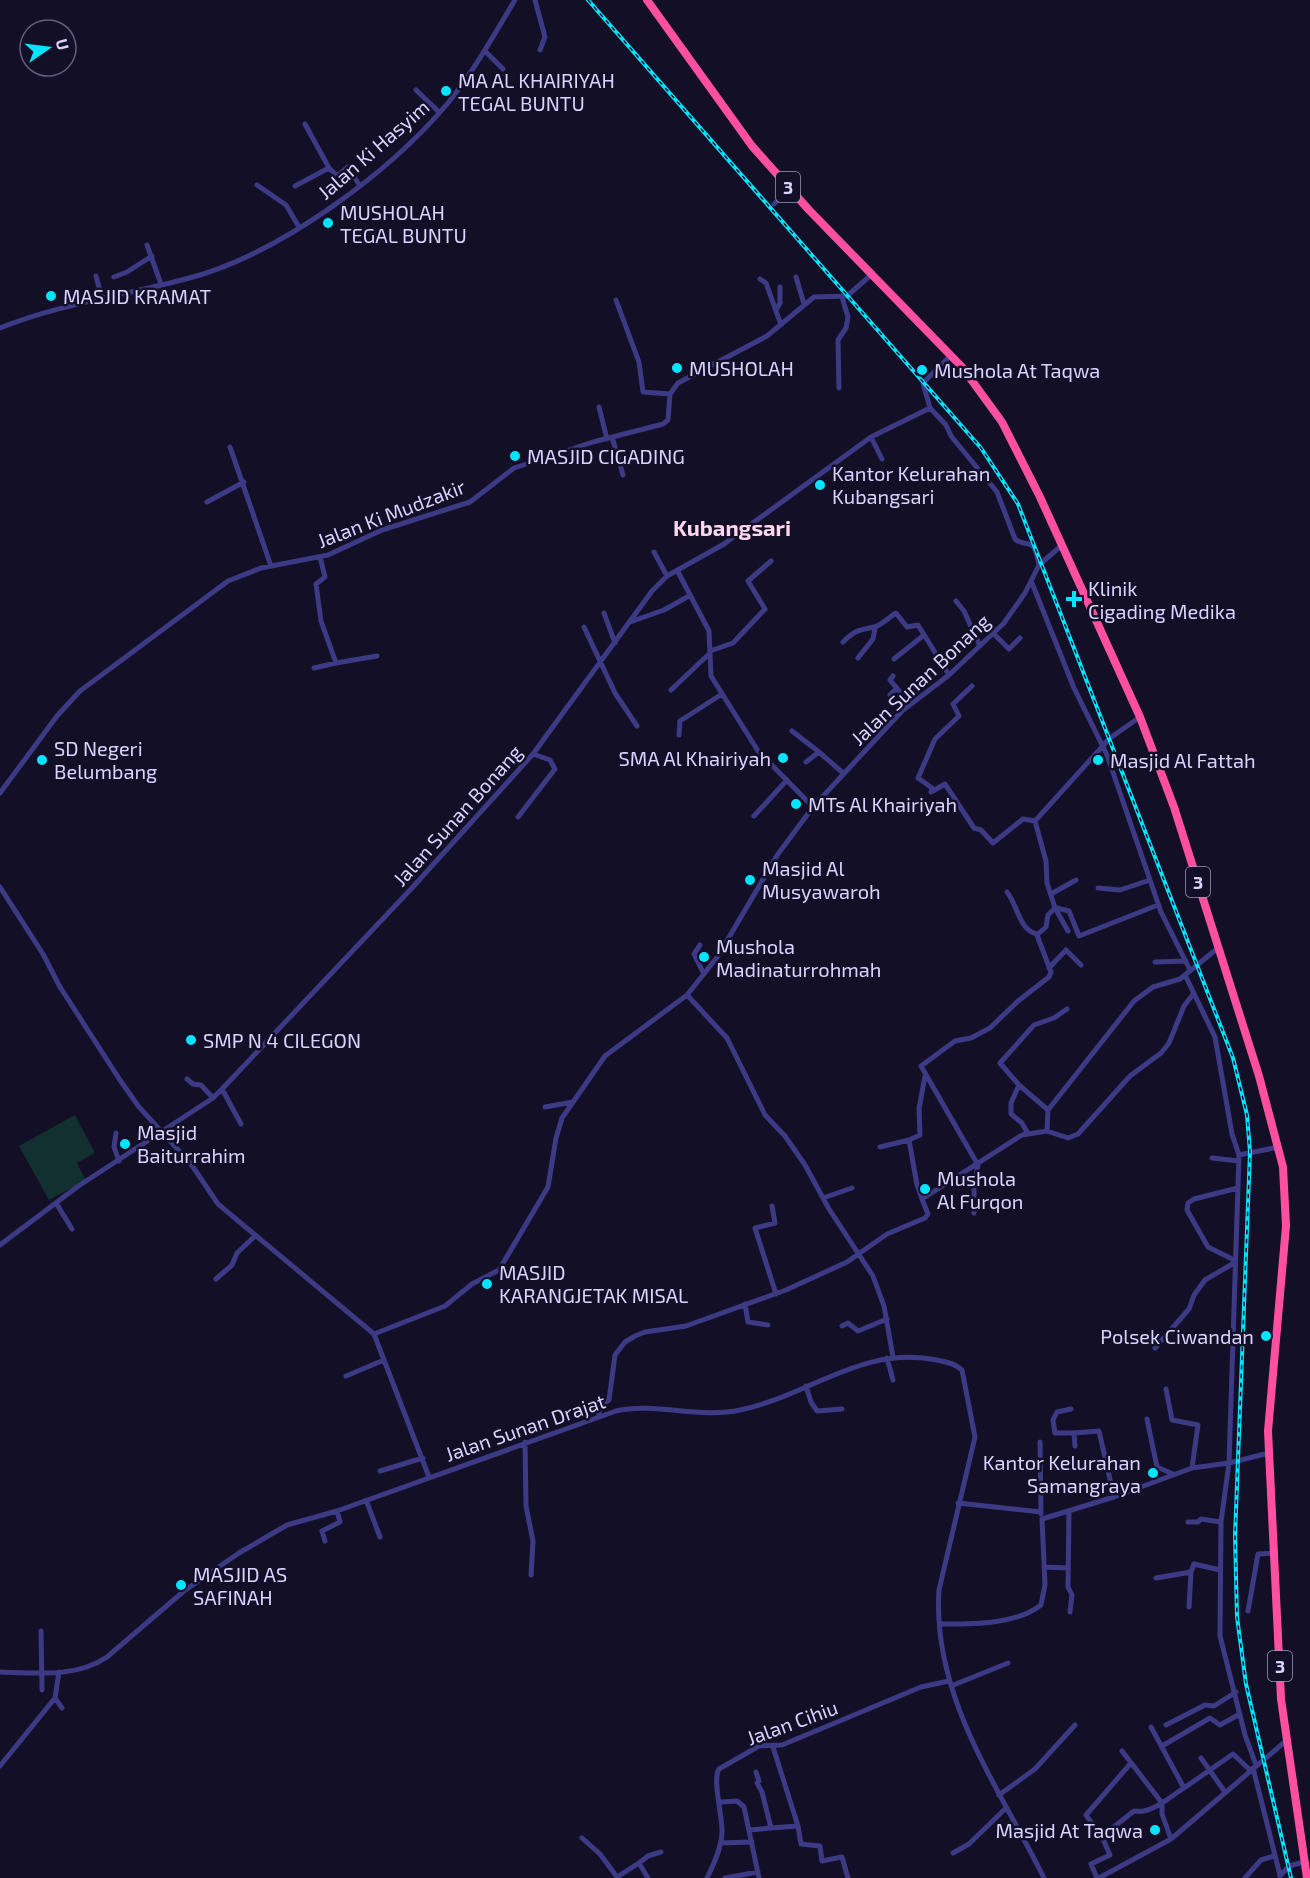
<svg xmlns="http://www.w3.org/2000/svg" width="1310" height="1878" font-family="'Exo 2',sans-serif">
	<rect width="100%" height="100%" fill="#130f26"/>
	<path fill="#12302f" d="M75,1115L95,1153L77,1163L86,1180L49,1200L19,1146Z"/>
	<g fill="none" stroke-linecap="round" stroke-linejoin="round">
		<path stroke="#3d3a85" stroke-width="5" d="M535,0L545,37L540,50
			M485,51L503,69
			M416,90L439,112
			M305,124L329,168L337,176L348,167L360,186
			M257,185L286,205L299,227
			M295,186L329,168
			M774,204L791,189
			M147,245L161,284
			M96,276L102,299
			M114,277L127,272L152,256
			M796,277L804,304
			M760,279L766,283L781,325
			M616,300L639,362L643,392L670,394
			M776,310L780,303V287
			M0,328C62,303 129,295 193,277C282,252 389,173 448,103C474,71 494,35 515,0
			M839,388L838,340L846,328L848,317L842,297
			M599,407L607,439
			M930,408L946,425L951,436L997,492L1015,539C1028,550 1033,533 1039,565
			M930,408L923,383L951,355
			M612,437L623,475
			M871,437L882,459
			M230,447L271,566
			M207,502L244,482
			M654,552L667,576
			M320,557L325,577L316,584L321,621L336,663L377,656
			M677,570L709,631L711,676L758,751L813,807
			M1032,583L1074,688L1107,755L1161,912L1190,970
			M956,601L964,611L980,646
			M604,613L615,643
			M630,622L664,610L689,596
			M584,627L615,693L637,726
			M993,633L1009,649L1020,638
			M843,642C856,629 858,631 874,627C881,626 889,617 896,613L907,627L918,625L949,675
			M710,651L733,643L765,609L748,581L771,561
			M858,658L873,639L875,628
			M894,659L924,635
			M314,668L336,663
			M893,676L890,680L910,704
			M972,686L953,704L959,716L935,739L918,778L932,788L931,792L945,784L974,828L981,830L993,843L1023,819L1035,821
			M897,688L890,695L902,711
			M671,690L710,653
			M792,731L819,752
			M679,735L680,721L722,694
			M806,762L819,752L843,773
			M0,793L57,716L80,691L228,581L261,568L328,555L382,530L470,502L514,468L593,442L663,424L668,420L670,394L678,383L767,336L814,297L847,296L871,275
			M754,816L787,780
			M518,817L555,769L550,760L533,754
			M0,887L43,954L60,987L120,1080L139,1107L191,1164L218,1204L374,1334L429,1477
			M1098,888L1120,890L1150,880
			M1007,892C1018,906 1019,930 1037,934
			M1051,894L1076,880
			M1057,908L1069,911L1079,936L1158,905
			M1068,931L1055,908L1047,883L1046,861L1035,821L1110,738L1140,717
			M700,945L694,954L704,974
			M1155,962L1186,961
			M1049,968L1066,950L1081,965
			M1185,975L1215,1037L1232,1134L1239,1155L1229,1463L1221,1522L1220,1636L1245,1735L1256,1765
			M687,995L727,1038L765,1115L785,1136L805,1165L829,1209L873,1276L884,1306L893,1357
			M187,1079L193,1084L201,1085L213,1098
			M1019,1085L1011,1103V1114L1022,1123L1028,1134
			M222,1089L241,1124
			M545,1107L573,1102
			M1048,1110L1019,1085L1000,1063L1034,1025L1054,1018L1067,1009
			M1047,1131L1068,1138L1078,1134L1130,1076L1161,1053L1169,1043L1184,1006L1194,993
			M116,1133L114,1147L119,1161
			M880,1147L909,1140
			M1239,1155L1279,1147
			M1212,1158L1239,1161
			M823,1198L852,1188
			M922,1199L917,1185L909,1140L920,1135L919,1109L925,1076
			M56,1203L72,1229
			M772,1206L775,1223L755,1228L776,1294
			M974,1213V1188L978,1165L921,1066L955,1041L971,1038L990,1028L1018,1001L1049,977L1051,972L1037,935L1046,927L1048,915L1055,908
			M0,1245L77,1187L213,1098L222,1089L411,889L533,754L652,591L667,576L724,544L871,437L930,408
			M1234,1260L1208,1247L1187,1210L1188,1203L1194,1199L1238,1188
			M216,1279L232,1265L237,1253L255,1236
			M745,1304L748,1322L768,1325
			M842,1326L848,1323L858,1331L887,1319
			M374,1334L445,1306L472,1284L499,1270L548,1187L556,1138L562,1118L605,1056L687,995L718,956L778,854L813,807L902,711L949,675L1004,623L1025,593L1039,565L1061,546
			M1155,1348L1189,1309L1194,1295L1205,1280L1234,1263
			M887,1358L893,1380
			M346,1376L384,1360
			M806,1386L811,1402L817,1411L842,1409
			M1166,1389L1172,1420L1198,1425L1192,1468
			M1071,1409L1057,1412L1053,1420L1055,1433H1074
			M599,1417V1407L609,1400L615,1355L625,1342L635,1336L645,1332L686,1326L786,1290L847,1262L887,1234L925,1218L928,1214L922,1199L1022,1135L1047,1131L1048,1110L1134,1001L1153,987L1180,979L1218,948
			M1147,1419L1157,1467L1173,1474
			M525,1442L526,1506L533,1541L531,1575
			M1040,1442L1041,1514
			M1075,1446L1074,1433L1099,1431L1114,1497
			M380,1471L423,1458
			M366,1500L380,1537
			M958,1503L1041,1512
			M1069,1511L1068,1587L1072,1595L1070,1612
			M1188,1522H1198L1201,1519L1221,1522
			M325,1541L322,1531L340,1522L337,1511
			M1044,1567L1068,1568
			M1156,1578L1191,1572L1194,1564L1220,1570
			M1189,1607L1191,1572
			M1248,1611L1258,1554L1275,1553
			M940,1624C971,1624 1016,1625 1041,1605L1045,1585L1042,1519L1114,1497L1192,1468L1229,1463L1269,1453
			M41,1631L42,1690
			M0,1672C35,1673 77,1678 107,1657L184,1591L239,1553L287,1525L337,1511L616,1411C655,1402 699,1419 740,1410C809,1396 861,1345 937,1360C945,1362 955,1363 962,1370L975,1437L939,1590C932,1697 999,1787 1044,1878
			M951,1686L1008,1663
			M55,1698L62,1708
			M1166,1725L1205,1705L1214,1706L1236,1692
			M1151,1727L1184,1788L1233,1754L1250,1770
			M1162,1746L1210,1718L1220,1725L1240,1714
			M773,1747L798,1826L801,1844L820,1846L822,1861L842,1857L848,1878
			M1122,1751L1162,1803V1814L1171,1839
			M1201,1758L1225,1792
			M0,1766L55,1698L59,1672
			M1253,1768L1280,1875
			M999,1795L1035,1769L1075,1725
			M721,1802L737,1801L744,1807L759,1878
			M771,1828L798,1826
			M750,1830L771,1828L762,1792L757,1783L759,1781L756,1772
			M1101,1837L1134,1811C1152,1814 1168,1798 1184,1788
			M582,1838L600,1854L617,1877L639,1863
			M721,1843L752,1842
			M953,1853L969,1844L1006,1808
			M1280,1876L1289,1866L1304,1862
			M648,1878L639,1863L648,1856L661,1852
			M707,1878C714,1864 721,1849 722,1833C723,1818 712,1779 719,1769L759,1746L782,1745L921,1687L949,1681
			M725,1878L758,1872
			M1097,1878L1091,1864L1110,1855L1103,1839L1086,1815L1131,1763
			M1099,1878L1171,1839L1287,1740
			M1245,1878L1261,1860L1274,1856"/>
		<path stroke="#ff4fa3" stroke-width="8" d="M647,0L752,146L809,210L962,367L1002,422L1040,497L1140,717L1174,807L1259,1076L1283,1167L1286,1226L1268,1431L1281,1699L1307,1878"/>
		<defs>
			<path id="rail" d="M588,0L981,448L1018,504L1233,1058L1247,1115L1250,1152L1235,1536L1237,1617L1246,1684L1291,1878"/>
		</defs>
		<use href="#rail" stroke="#00e5ff" stroke-width="4"/>
		<use href="#rail" stroke="#130f26" stroke-width="1.5" stroke-dasharray="4.5" stroke-linecap="butt"/>
	</g>
	<g fill="#00e5ff" stroke="#130f26" stroke-width="2">
		<circle cx="446" cy="91" r="6"/>
		<circle cx="328" cy="223" r="6"/>
		<circle cx="51" cy="296" r="6"/>
		<circle cx="677" cy="368" r="6"/>
		<circle cx="922" cy="370" r="6"/>
		<circle cx="515" cy="456" r="6"/>
		<circle cx="820" cy="485" r="6"/>
		<path d="M1071 590h6v6h6v6h-6v6h-6v-6h-6v-6h6z"/>
		<circle cx="783" cy="758" r="6"/>
		<circle cx="42" cy="760" r="6"/>
		<circle cx="1098" cy="760" r="6"/>
		<circle cx="796" cy="804" r="6"/>
		<circle cx="750" cy="880" r="6"/>
		<circle cx="704" cy="957" r="6"/>
		<circle cx="191" cy="1040" r="6"/>
		<circle cx="125" cy="1144" r="6"/>
		<circle cx="925" cy="1189" r="6"/>
		<circle cx="487" cy="1284" r="6"/>
		<circle cx="1266" cy="1336" r="6"/>
		<circle cx="1153" cy="1473" r="6"/>
		<circle cx="181" cy="1585" r="6"/>
		<circle cx="1155" cy="1830" r="6"/>
	</g>
	<g text-anchor="middle" dominant-baseline="central" stroke-width="5" stroke-linejoin="round" paint-order="stroke">
		<g fill="#130f26" stroke="#9e99be" stroke-width="1.5">
			<rect x="776" y="172" width="24" height="30" rx="4.5"/>
			<rect x="1186" y="867" width="24" height="30" rx="4.5"/>
			<rect x="1268" y="1651" width="24" height="30" rx="4.5"/>
		</g>
		<g font-size="18" font-weight="bold" fill="#d9d4ff">
			<text x="788" y="187">3</text>
			<text x="1198" y="882">3</text>
			<text x="1280" y="1666">3</text>
		</g>
		<g font-size="20" fill="#d9d4ff" stroke="#130f26" text-anchor="start">
			<text x="458" y="80">MA AL KHAIRIYAH<tspan x="458" dy="23">TEGAL BUNTU</tspan></text>
			<text x="340" y="212">MUSHOLAH<tspan x="340" dy="23">TEGAL BUNTU</tspan></text>
			<text x="63" y="296">MASJID KRAMAT</text>
			<text x="689" y="368">MUSHOLAH</text>
			<text x="934" y="370">Mushola At Taqwa</text>
			<text x="527" y="456">MASJID CIGADING</text>
			<text x="832" y="473">Kantor Kelurahan<tspan x="832" dy="23">Kubangsari</tspan></text>
			<text x="1088" y="588">Klinik<tspan x="1088" dy="23">Cigading Medika</tspan></text>
			<text x="54" y="748">SD Negeri<tspan x="54" dy="23">Belumbang</tspan></text>
			<text x="771" y="758" text-anchor="end">SMA Al Khairiyah</text>
			<text x="1110" y="760">Masjid Al Fattah</text>
			<text x="808" y="804">MTs Al Khairiyah</text>
			<text x="762" y="868">Masjid Al<tspan x="762" dy="23">Musyawaroh</tspan></text>
			<text x="716" y="946">Mushola<tspan x="716" dy="23">Madinaturrohmah</tspan></text>
			<text x="203" y="1040">SMP N 4 CILEGON</text>
			<text x="137" y="1132">Masjid<tspan x="137" dy="23">Baiturrahim</tspan></text>
			<text x="937" y="1178">Mushola<tspan x="937" dy="23">Al Furqon</tspan></text>
			<text x="499" y="1272">MASJID<tspan x="499" dy="23">KARANGJETAK MISAL</tspan></text>
			<text x="1254" y="1336" text-anchor="end">Polsek Ciwandan</text>
			<text x="1141" y="1462" text-anchor="end">Kantor Kelurahan<tspan x="1141" dy="23">Samangraya</tspan></text>
			<text x="193" y="1574">MASJID AS<tspan x="193" dy="23">SAFINAH</tspan></text>
			<text x="1143" y="1830" text-anchor="end">Masjid At Taqwa</text>
		</g>
		<g font-size="20" fill="#d9d4ff" stroke="#130f26">
			<text transform="translate(373 149) rotate(-41)">Jalan Ki Hasyim</text>
			<text transform="translate(391 513) rotate(-21)">Jalan Ki Mudzakir</text>
			<text transform="translate(920 679) rotate(-43)">Jalan Sunan Bonang</text>
			<text transform="translate(457 815) rotate(-48)">Jalan Sunan Bonang</text>
			<text transform="translate(525 1427) rotate(-19)">Jalan Sunan Drajat</text>
			<text transform="translate(792 1722) rotate(-20)">Jalan Cihiu</text>
		</g>
		<g font-size="22" font-weight="bold" fill="#ffd6f0" stroke="#130f26">
			<text x="732" y="527">Kubangsari</text>
		</g>
	</g>
	<g transform="translate(48 48) rotate(76)"><circle r="28" fill="#130f26" stroke="#625e7d" stroke-width="1.5"/>
	<path d="M0-4.5L10 22L0 15L-10 22Z" fill="#00e5ff"/>
	<text y="-9" font-size="16" font-weight="bold" text-anchor="middle" fill="#d9d4ff">U</text>
	</g>
</svg>
